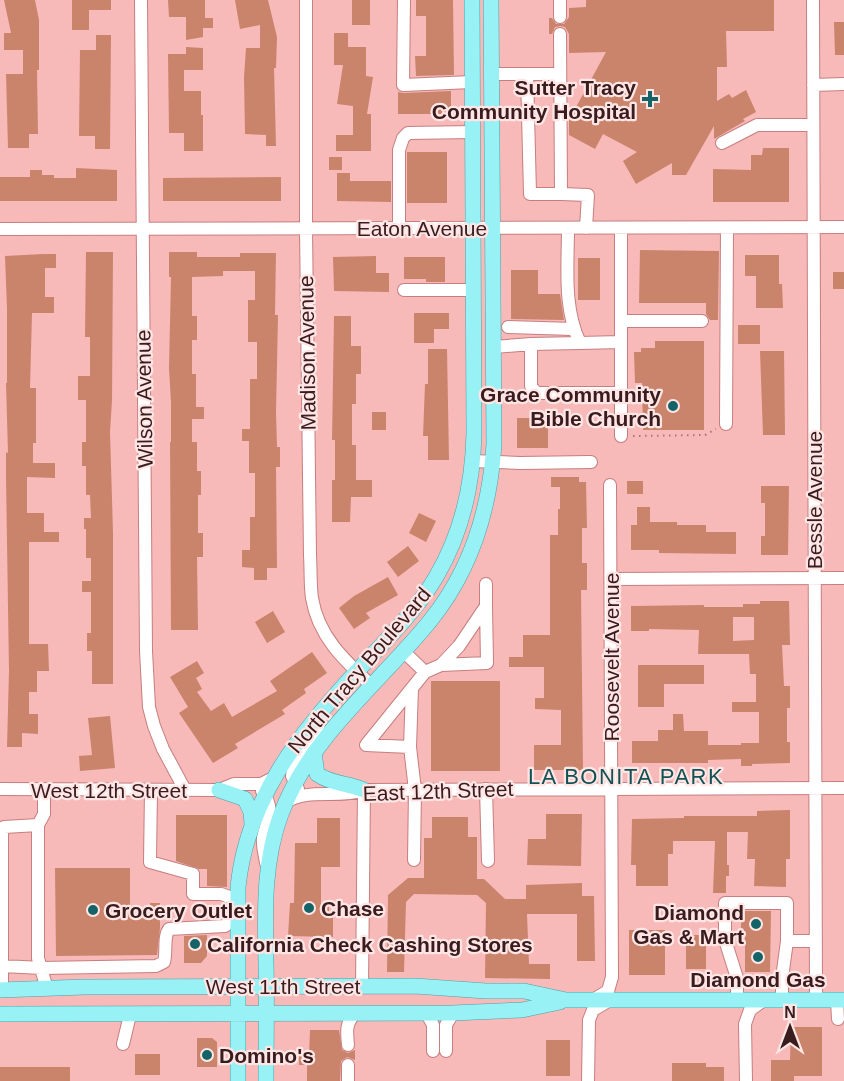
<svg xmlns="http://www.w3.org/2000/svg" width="844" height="1081" font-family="Helvetica,sans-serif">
	<rect width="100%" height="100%" fill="#f8b9b9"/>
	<path fill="#ca846c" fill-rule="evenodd" d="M4,0H35L39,20V70H37L38,134H29V148H8L6,74H23V50H4V33H11Z
		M72,0H111V10H89V30H72Z
		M168,0H205V18H213V28H203V37L186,40V17H169Z
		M235,0H268L277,37L276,68H274L276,146H266V135L245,134L244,77L246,48H260V25L240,29Z
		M352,0H370V25H352Z
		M416,0H453L454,75L416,76L415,56H426V16H416Z
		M586,0H774V31H726L727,67H717V101L729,94L732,98L746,90L756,112L743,119L745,121L714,139V126L686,175H672V163L636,184L623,161L637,152L603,134L595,149L569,135V120L606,52L569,53V34L565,27L561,26L555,27L552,34H549V18H552L556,24H564L569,17V8L586,7Z
		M834,22H844V55H835Z
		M334,33H348V47H366V76L373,77L367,114H371V151H336V135H353V106L337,104L343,65H334Z
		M96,35H111L110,149H95V136H79L80,50H96Z
		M186,47L203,48V70H184V91H201V115H203V151H184V133H169L168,54H186Z
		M451,91V114H398V92L403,93Z
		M763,148H789V202H713V169L751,170V155H762Z
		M407,152H447V203H407Z
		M329,157H342V170H329Z
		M76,168L117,170V201H0V177H30V170H42V175H54V178H76Z
		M337,173H350V181H391V202L337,201Z
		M281,177V201H163V178Z
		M640,250L719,251L718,320H710L706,314V303H639Z
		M86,252H113L112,400L110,432L113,533V684H92V651H87V633H91V592H82V581H91V558H86V529H84V518H91L90,495H86V466H82V442H86V400H78V376H90V337H85Z
		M169,252H197V257H240V253H276L275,315H278L276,413L277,447H280V467H276L277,568H267V580H254V568L242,567V550H250V517H255V473H249V441H242V429H250V379H257V342H248V300H255V271H223V276L192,277V316H197V340H192V374H196V407H204V419H192V442H197V471H201V495H198V533H203V557H197L198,630H171L170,442H171V403L169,368L171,277H169Z
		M43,254H56V268H45V297H54V313H32L30,388H36V443H33V463H55V478L27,477V513H44V532H59V542H29V644H48L49,671H37V692H29V714H38V734L22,733V747H7L9,671L6,477V452L8,453L6,383H7V309L5,256Z
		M745,255H779V284H782L783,308H756V276H745Z
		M376,256V273H389V292L334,291L333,257Z
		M404,257H445V282H426V279H404Z
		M578,258H600V300H578Z
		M511,270H538V294H560L564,320L511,319Z
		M833,272H844V289H833Z
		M414,313H449V329H434V343H414Z
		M334,316H351V346H361V374H356V404H352V445H356V480H372V497H351L350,522H332V480H335V440H332Z
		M738,325H760V344H738Z
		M655,341H704V430H643L642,383H635L634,352H641V348H655Z
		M428,349H447L449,460H428V436H423L425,384H428Z
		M760,351H784L785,435H763Z
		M372,412H386V430H372Z
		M517,418H548V448H517Z
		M551,477H579V482H586L587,528H582V563H587V590H581L583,770H534V745H561V710L535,709V698H544V667H509V657H523V635H550V535H558V509H560V487H551Z
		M627,481H643V494H627Z
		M761,486H789L788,555H761V536H765V503H761Z
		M637,507H650V522H677V525H706V532H736V554L659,553V550H631V525H637Z
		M419,513L436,521L426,542L409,533Z
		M408,546L419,561L398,577L387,562Z
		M388,577L398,595L366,613L370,618L354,629L339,608L354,596Z
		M760,601H789L790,645H782L784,686H790V708H787V742H790V763L752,764V766H741V759L708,760V763H632V741H658V730H673V714H683L684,731H708V745H741V743H759V712H732V702H756V674H750L749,654H698L699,630L649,629V631H631V606L704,605V607H743V604H760ZM733,617H754V640L733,641Z
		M273,611L285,632L267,643L255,622Z
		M312,652L327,673L304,689L306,693L282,710L285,714L235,744L238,748L213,763L179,713L188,707L170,677L197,661L204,673L196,678L202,689L197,692L211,711L224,703L232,717L277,691L270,681Z
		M638,665H704V684H664V707H638Z
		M431,681H500V771H431Z
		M110,716L115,768L80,771L79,756L92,755L88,718Z
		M790,810V859H786V887L754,886L755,859H747L748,832H727V865H729V876H726V893H713L715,841H673V854H668V886H636V865H631L632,819L684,818V816H757V811Z
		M546,814H582L581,866L527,865L528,839H546Z
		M176,815H227V887L207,886V869H199L176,861Z
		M432,817H468V837H477V879H484L505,899H526V885L582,883V896H594L595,961H577V914H527L529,964H550V979L485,978L486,903L477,895L414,894L406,902L404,972H387L388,895L408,878H424V838H432Z
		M317,818H340V867H321V905H329V912H333V937L288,936L290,903H294L295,843H317Z
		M55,868H130V918L150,917V903H160V928L157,955L56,956Z
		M741,911H771L770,972H745V937H741Z
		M629,930H665V975H629Z
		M207,935V956L201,963H184V936Z
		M686,935H706V969H686Z
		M791,1027H822V1076H794V1081H771V1060H790Z
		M310,1030H339L342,1050L348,1053L355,1050V1060L347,1057L341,1061L340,1081H307V1065H299V1055H309Z
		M197,1038H212L217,1042V1067H197Z
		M546,1040H570V1076H546Z
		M135,1054H160V1075H135Z
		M672,1063H706V1067H724V1081H672Z
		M0,1067H70V1081H0Z"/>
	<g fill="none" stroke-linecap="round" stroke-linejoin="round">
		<defs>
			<path id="minor" d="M141,0L146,651L149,707L154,726L163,749L185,790
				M306,0V229L310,556C311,570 310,584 312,598C318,636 344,660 371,685
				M404,0L403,85L472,82
				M813,0L816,1000
				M560,17V0
				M560,34L561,194L588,195L586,228
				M492,74H560
				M527,74L530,194H561
				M813,85L844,84
				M722,143L757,125H813
				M399,228V150L403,138L408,133L473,132
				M568,228C568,266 563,308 580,343L621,342
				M0,229L844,227
				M404,290H473
				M621,321H702
				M508,327L573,329
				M531,344V386L536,393H621
				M494,347L531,344L580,343
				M726,424L727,228
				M621,436V228
				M473,461L520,463L591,462
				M612,579L844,578
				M403,651L425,672L441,665L459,646L486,606V584
				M441,665L487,663L486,606
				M412,688L410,747L415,790L414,860
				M410,747L366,745L425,672
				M0,789L219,790L234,784H261L275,777
				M298,789L292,776L293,769L317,730L323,711
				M486,789L488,861
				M44,790V814L38,825V958L47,989
				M151,790L150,862L193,874V894H221L238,900
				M262,791C276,811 267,818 263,838C262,846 265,855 266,863
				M286,802C308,788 338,799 364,790L844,788
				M2,966L42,968L156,966L164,962C167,952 163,937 169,929L225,926L237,915
				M362,986L364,790
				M2,990V831L4,827L38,825
				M593,1000L608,991L612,977L610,485
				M737,1000V978L725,940V903H787V941
				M782,1000V978L787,941H815
				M837,1000L838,1019
				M427,1014L433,1025V1051
				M123,1044L130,1015
				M348,1045C347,1033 345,1023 355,1014
				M446,1051V1025L453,1013
				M348,1065V1081
				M588,1081L589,1020L593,1010L608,1001
				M746,1081L745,1024L750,1010L764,1000"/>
			<path id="major" d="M314,753L317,774C331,784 348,783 364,790
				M219,790L245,799L251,812L252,824
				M0,990L84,987L415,986L486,991H524L566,1000H844
				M0,1014L453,1013L522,1010L560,1002
				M238,1081V887C247,798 301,731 360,668C387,639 416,611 436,577C462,533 473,484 474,433L472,0
				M266,1081C266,1042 267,1002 266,963C265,913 263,862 281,814C311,735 378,685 430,621C472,569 490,509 494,444L491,0"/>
		</defs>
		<use href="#minor" stroke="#c77e7f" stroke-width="14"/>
		<use href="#major" stroke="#4ba1a6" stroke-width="16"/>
		<path stroke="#a77777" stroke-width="2" stroke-dasharray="1.5 4.5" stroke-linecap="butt" d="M633,436L705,435L716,429"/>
		<use href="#minor" stroke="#fff" stroke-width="12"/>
		<use href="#major" stroke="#98f1f5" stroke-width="15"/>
	</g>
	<g fill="#146467" stroke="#ffe6e5" stroke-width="2">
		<path d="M647 90h6v6h6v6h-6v6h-6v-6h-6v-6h6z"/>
		<circle cx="673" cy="406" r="6"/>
		<circle cx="309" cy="908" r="6"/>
		<circle cx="93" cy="910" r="6"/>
		<circle cx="756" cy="924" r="6"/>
		<circle cx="195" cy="944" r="6"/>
		<circle cx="758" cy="957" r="6"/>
		<circle cx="207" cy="1055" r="6"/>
	</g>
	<g text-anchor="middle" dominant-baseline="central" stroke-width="4.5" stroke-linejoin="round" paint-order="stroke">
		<g font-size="21" font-weight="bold" fill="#391c1d" stroke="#ffe6e5" text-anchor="start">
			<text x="636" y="87" text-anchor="end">Sutter Tracy<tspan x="636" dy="24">Community Hospital</tspan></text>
			<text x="661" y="394" text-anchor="end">Grace Community<tspan x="661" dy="24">Bible Church</tspan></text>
			<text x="321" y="908">Chase</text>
			<text x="105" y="910">Grocery Outlet</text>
			<text x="744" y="912" text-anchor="end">Diamond<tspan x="744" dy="24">Gas &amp; Mart</tspan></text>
			<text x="207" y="944">California Check Cashing Stores</text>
			<text x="758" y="979" text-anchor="middle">Diamond Gas</text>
			<text x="219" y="1055">Domino's</text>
		</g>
		<g font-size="21" fill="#391c1d" stroke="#ffe6e5">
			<text x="422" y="228">Eaton Avenue</text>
			<text transform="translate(307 353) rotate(-91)">Madison Avenue</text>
			<text transform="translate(144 399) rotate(-91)">Wilson Avenue</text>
			<text transform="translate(814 500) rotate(-90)">Bessle Avenue</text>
			<text transform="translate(611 657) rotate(-90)">Roosevelt Avenue</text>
			<text transform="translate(359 670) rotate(-50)">North Tracy Boulevard</text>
			<text x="109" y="790">West 12th Street</text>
			<text transform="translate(438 791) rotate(-2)">East 12th Street</text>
			<text x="283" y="986">West 11th Street</text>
		</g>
		<g font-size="22" letter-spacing="1.5" fill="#145154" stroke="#ffe6e5">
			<text x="626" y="776">LA BONITA PARK</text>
		</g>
	</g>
	<g transform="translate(790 1027)" stroke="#ffe6e5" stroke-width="4.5" paint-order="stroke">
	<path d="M0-4.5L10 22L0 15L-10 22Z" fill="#391c1d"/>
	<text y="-9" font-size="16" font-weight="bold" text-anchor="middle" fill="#391c1d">N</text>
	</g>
</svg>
